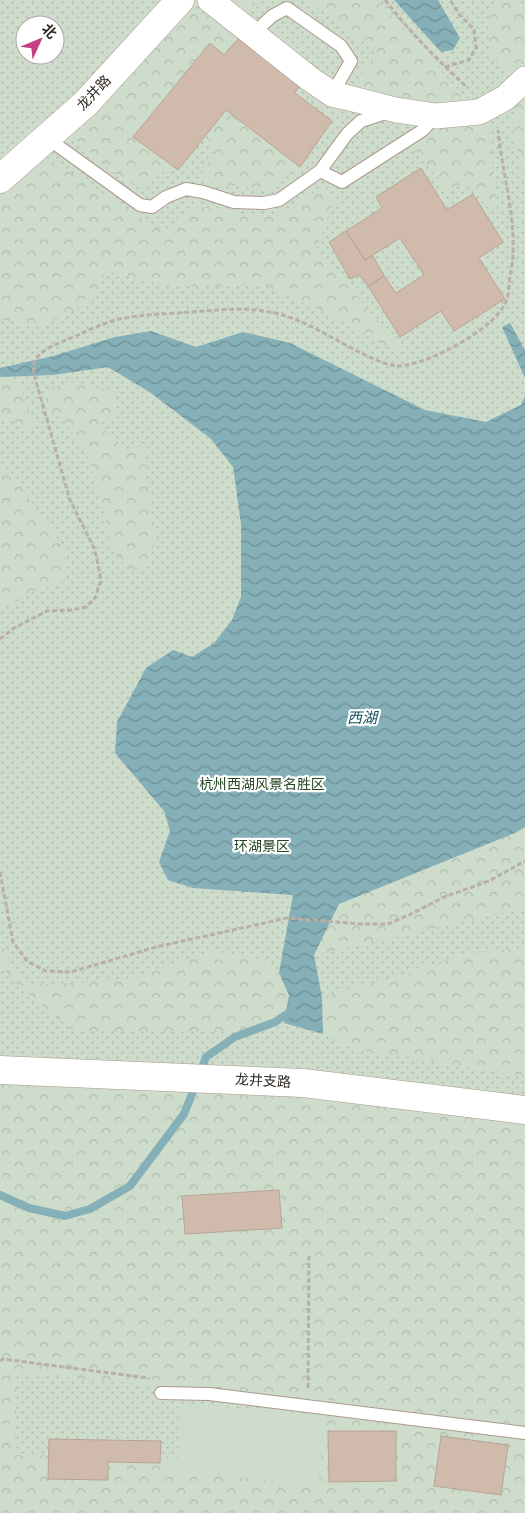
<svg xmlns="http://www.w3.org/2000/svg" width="525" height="1513" font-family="Karla,'Noto Sans SC',sans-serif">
	<defs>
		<pattern id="green-dots" width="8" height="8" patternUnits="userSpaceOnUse" patternTransform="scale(1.25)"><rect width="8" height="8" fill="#cddccb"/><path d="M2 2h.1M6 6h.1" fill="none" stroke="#b0bdae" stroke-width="1.8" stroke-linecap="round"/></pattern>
		<pattern id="forest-crowns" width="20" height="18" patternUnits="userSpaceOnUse" patternTransform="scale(1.25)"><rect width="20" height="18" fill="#cddccb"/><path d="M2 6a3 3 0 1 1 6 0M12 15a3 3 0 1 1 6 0" fill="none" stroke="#b0bdae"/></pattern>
		<pattern id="water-waves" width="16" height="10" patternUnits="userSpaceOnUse" patternTransform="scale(1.25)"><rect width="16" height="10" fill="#86b0b8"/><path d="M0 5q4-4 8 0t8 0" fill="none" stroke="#6e8f95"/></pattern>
	</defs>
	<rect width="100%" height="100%" fill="#fdf1e7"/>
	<path fill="url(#green-dots)" fill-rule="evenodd" d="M0,0H525V1513H0ZM25,25H55V55H25Z"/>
	<path fill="url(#forest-crowns)" fill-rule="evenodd" d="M223,0H258L244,17Z
		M308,0H378L458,90L461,98L445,107L351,89L377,53Z
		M499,0H511L525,8V60L514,74C481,57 489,40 491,7Z
		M194,9L238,39L224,55L209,43L134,137L173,166L138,187L118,177L70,134Z
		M525,93V185L512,125L515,106Z
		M226,110L300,167L268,190L198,181L213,154L207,134Z
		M488,120L498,217L471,181L448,190L414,150L433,130L460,123Z
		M46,157L164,232L191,206L225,210L262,218L293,207L321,187L335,199L316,248L403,350L381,344L349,325L292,297L260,284L216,287L167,285L105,271L95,296L71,312L37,327L4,320L0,318V204Z
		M0,377H18L37,434L8,419L0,423Z
		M74,382L114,392V413L99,425L130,453L145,441L146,476L155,536L150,561L131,572L113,551L99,492L85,449L64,422L42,404L54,387Z
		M0,465L18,483L65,550V582L35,591L0,611Z
		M525,826V908L314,955L322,921L345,897Z
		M0,937L10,962L33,985L127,980L215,951L260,959L284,978L289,995L284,1023L261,1032L74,1031L12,981L0,965Z
		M525,948V1077L347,1047L323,1034L322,997L393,978L466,953Z
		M0,1082L310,1094L525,1121V1513H0ZM17,1373L341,1401L336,1421L324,1415L318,1484L177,1472V1459L15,1455Z"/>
	<path fill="#cddccb" d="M182,1404L324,1415L318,1484L176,1472Z"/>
	<path fill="url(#water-waves)" d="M394,0H438L460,38L453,50L441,52Z
		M510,323L525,350V378L502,327Z
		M151,331L196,347L243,332L290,343L425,410L486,422L521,405L525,396V827L515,833L339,904L314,955L322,997L323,1034L284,1023L289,995L279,973L293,895L193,888L168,880L159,862L170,831L164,811L115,753L117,722L146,668L173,650L192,657L214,643L232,620L241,597V524L233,467L211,439L151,393L108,367L53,375L0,377V368L53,356L115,337Z"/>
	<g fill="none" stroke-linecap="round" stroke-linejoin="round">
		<path stroke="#86b0b8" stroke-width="8" d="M200,1073L206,1057L235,1037L275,1022L290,1012L291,1009
			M0,1195L29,1208L65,1216L90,1209L130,1186L184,1114L196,1084"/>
	</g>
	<path fill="#cfbaab" stroke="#b8a495" d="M238,39L300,85L295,93L332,121L300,167L226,110L178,170L133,137L210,43L224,55Z
		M421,168L447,210L473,194L503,242L479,258L505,299L454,331L441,311L400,337L368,286L384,276L396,293L424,275L400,238L365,260L346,231L382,208L376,197Z
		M346,231L365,260L373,256L384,276L368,286L359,275L350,279L329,242Z
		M279,1190L282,1228L185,1234L182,1196Z
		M328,1431H396V1481L329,1482Z
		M441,1436L508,1445L501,1495L434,1486Z
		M49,1439L161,1441L160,1463L108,1462V1480L48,1479Z"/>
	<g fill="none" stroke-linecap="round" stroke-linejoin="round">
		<defs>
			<path id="lane" d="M253,34L272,16L287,8L341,46L351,61L332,94
				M47,138L140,205L152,207L166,197L186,189L203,192L234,202L264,203L279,200L320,171L347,134L361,121L389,112
				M320,171L342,182L423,130L436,116
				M161,1393L209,1394L525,1433"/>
			<path id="street" d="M210,0L310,79L332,94L345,97L396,110L436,116L479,112L505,98L525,79"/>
			<path id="secondary" d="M0,179L86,103L180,0
				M0,1070L303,1083L525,1110"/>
		</defs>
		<use href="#lane" stroke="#ac9989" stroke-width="14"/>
		<use href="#street" stroke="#ac9989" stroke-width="26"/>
		<use href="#secondary" stroke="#ac9989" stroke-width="29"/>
		<path stroke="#bbb0a7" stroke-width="3" stroke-dasharray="5 2.5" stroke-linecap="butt" d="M385,0C410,32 438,61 468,88
			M445,67L469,60L476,48L474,29L459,14L450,0
			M0,639L14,628L47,611L71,610L86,607L95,598L101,580L95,550L70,500L35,378C34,373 33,368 34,363C39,348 65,341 78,335C91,329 106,322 120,319C143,314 168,314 191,312C230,309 262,305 299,321C323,330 376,366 398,366C428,365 498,328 507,299C509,292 509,284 510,276C511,269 513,261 513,254C515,213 502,171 498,130
			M0,872L13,942L27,961L46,971L71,972L156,947L287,918L361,924H388L409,915L444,897L489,881L525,861
			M0,1361L3,1359L148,1378L149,1379
			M308,1388L309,1256"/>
		<use href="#lane" stroke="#fff" stroke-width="12"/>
		<use href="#street" stroke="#fff" stroke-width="25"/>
		<use href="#secondary" stroke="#fff" stroke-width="28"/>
	</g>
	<g text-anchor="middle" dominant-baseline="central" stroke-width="4.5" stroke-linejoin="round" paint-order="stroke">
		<g font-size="14" fill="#2f2721" stroke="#fff">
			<text transform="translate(94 93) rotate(-46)">龙井路</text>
			<text transform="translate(263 1081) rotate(3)">龙井支路</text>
		</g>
		<g font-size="14" fill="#224620" stroke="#fff">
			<text x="262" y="784">杭州西湖风景名胜区</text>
			<text x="262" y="846">环湖景区</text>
		</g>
		<g font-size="15" font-style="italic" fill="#124f59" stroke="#fff">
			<text x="362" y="718">西湖</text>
		</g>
	</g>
	<g transform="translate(40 40) rotate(46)"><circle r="24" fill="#ffffff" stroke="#aca9a6"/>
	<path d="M0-4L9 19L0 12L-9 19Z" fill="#c43f83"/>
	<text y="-8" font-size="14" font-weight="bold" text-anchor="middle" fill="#2f2721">北</text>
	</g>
</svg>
